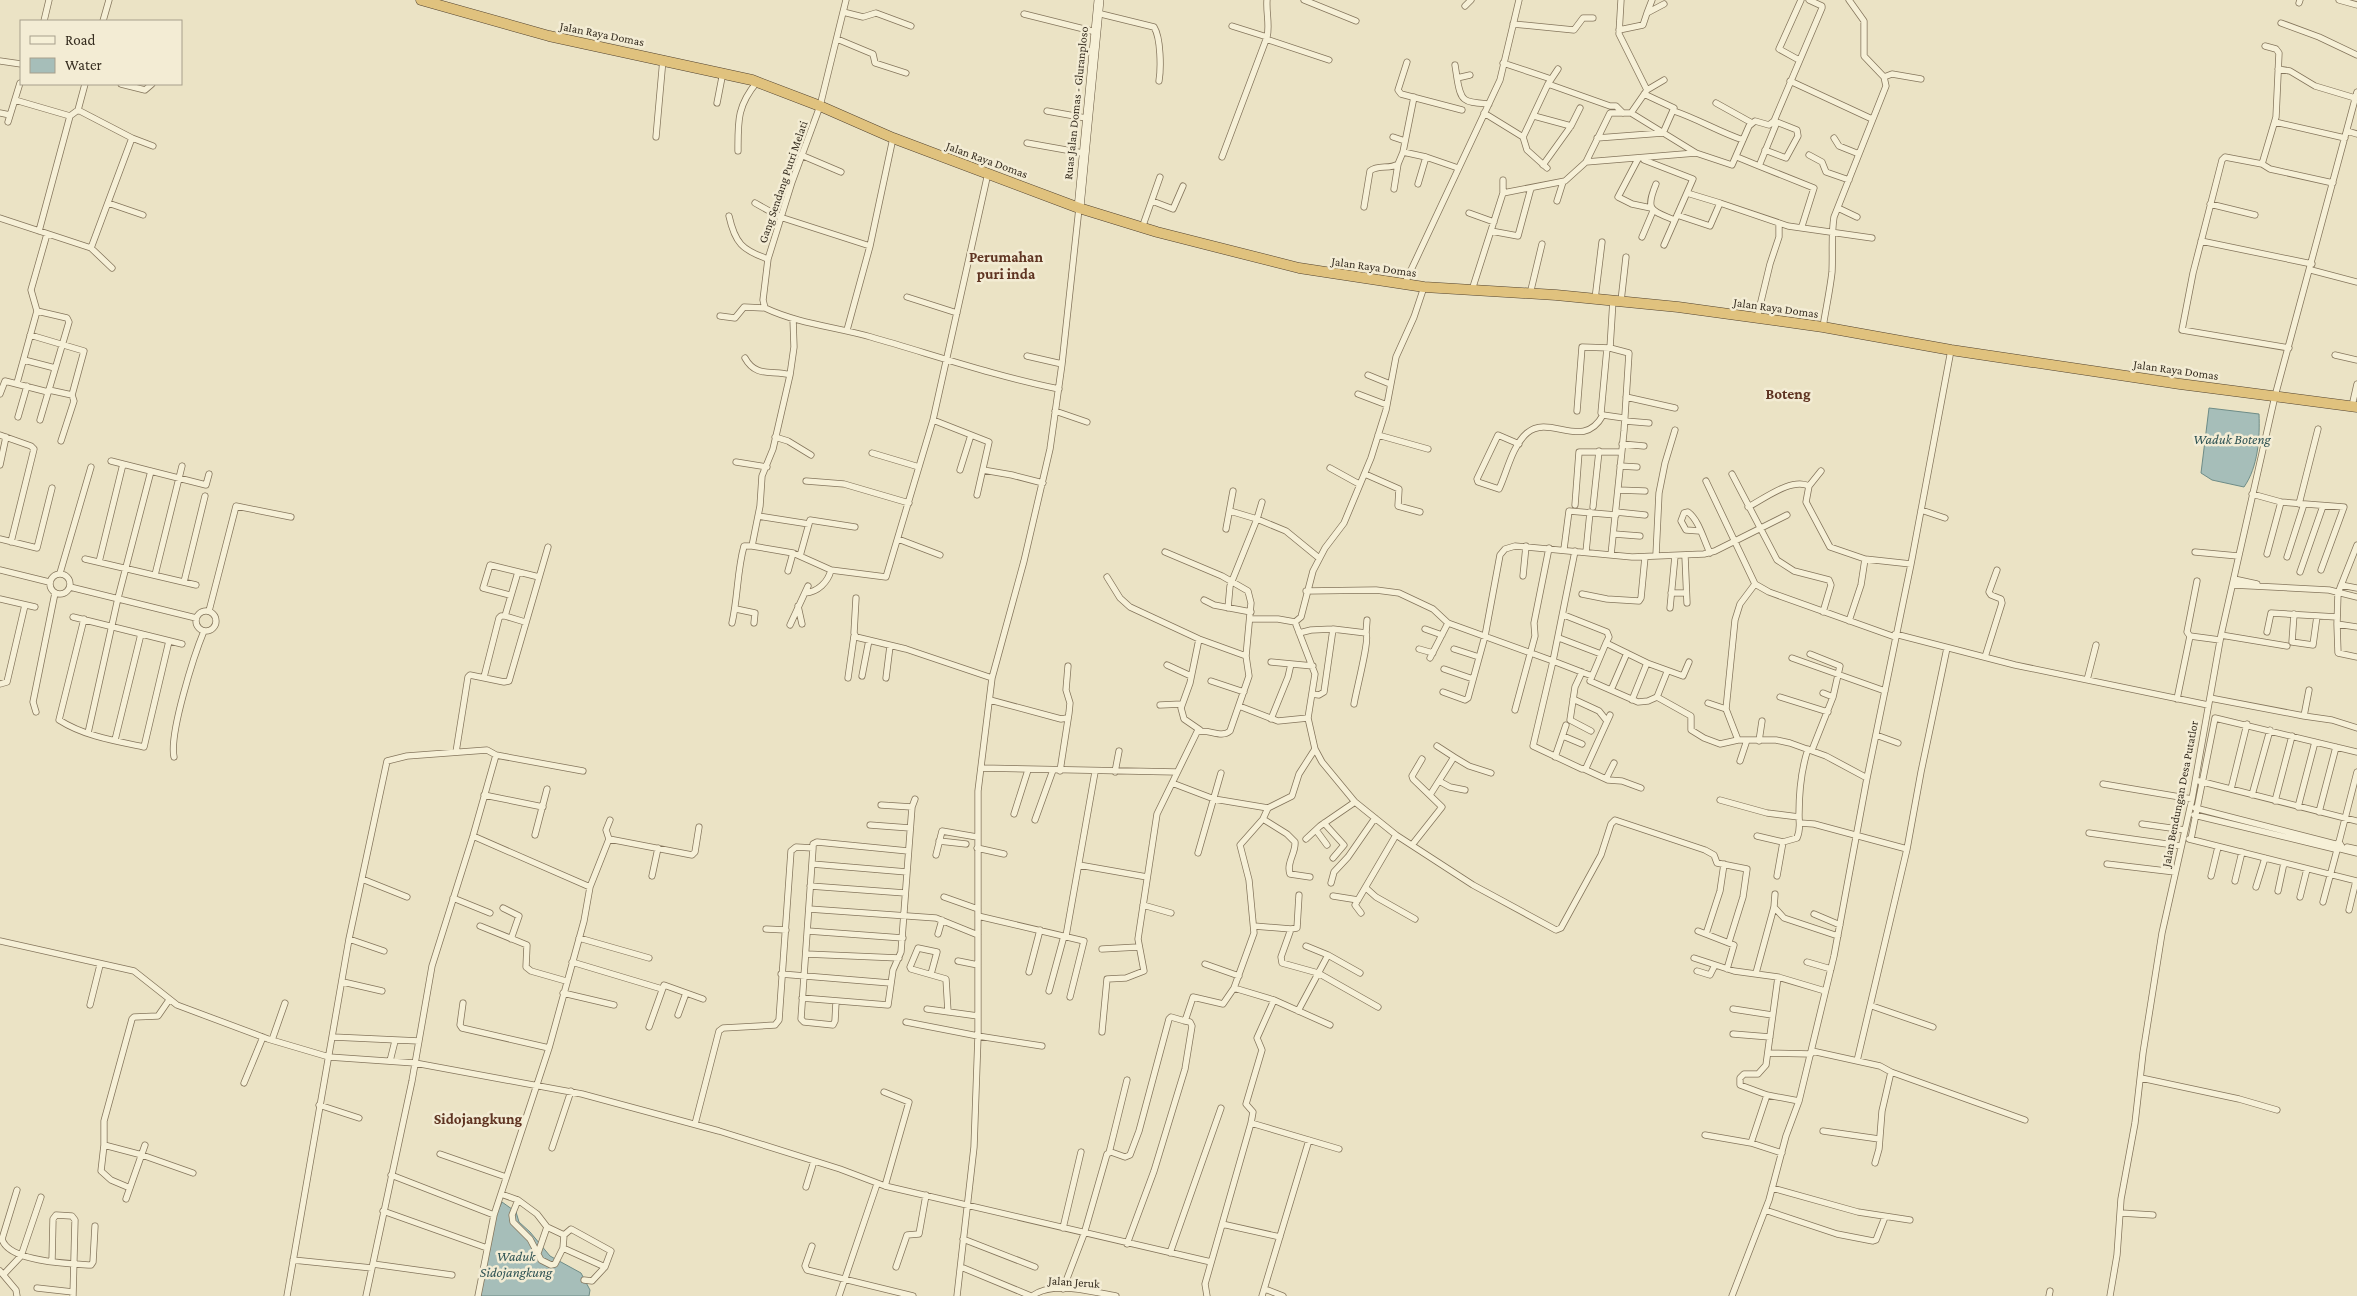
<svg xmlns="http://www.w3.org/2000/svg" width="2357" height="1296" font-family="'Crimson Pro',serif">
	<rect width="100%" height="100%" fill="#ebe3c5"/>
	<path fill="#a6beb9" stroke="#6e8c87" d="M2209,408L2259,414C2260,438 2258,467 2244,487L2212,480L2201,473Z
		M502,1202L516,1212L519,1222L530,1232L550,1256L581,1273L590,1290L589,1296H479L492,1224Z"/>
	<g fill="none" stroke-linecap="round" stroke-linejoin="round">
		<defs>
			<path id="minor" d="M846,0L820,106L792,182L768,259L763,300L765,308C799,324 836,327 871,337C934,355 995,376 1059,389
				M1304,0L1356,21
				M1621,0L1619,34L1647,90
				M2339,0L2357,5
				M2299,3L2300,0
				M1465,6L1471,0
				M843,12L863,17L876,13L911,26
				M1097,13L1154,27C1161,38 1161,69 1159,81
				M1647,13L1652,0
				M1024,14L1096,32
				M44,21L49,0
				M103,21L109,0
				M2281,23L2319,37L2357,55
				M1513,24L1574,30L1583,18H1593
				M1232,26L1267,37
				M1619,30L1643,25L1647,13L1664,4
				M837,39L873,54L875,63L906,73
				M1266,39L1329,60
				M2265,46L2276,49L2279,53L2276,117L2262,164L2270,169L2333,183
				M1799,60L1779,49L1801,0
				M0,61L21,64
				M1407,62L1398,90L1401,94L1462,110
				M1503,63L1551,79
				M1455,65L1457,78
				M2278,69L2290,71L2315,86L2355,98
				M1470,75L1457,78C1461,103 1464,102 1489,104
				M1884,77L1892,74L1921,79
				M1790,81L1872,119
				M121,84L145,90L152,84
				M1548,84L1610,106H1616L1623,113
				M15,100L70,116
				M717,103L723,72
				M1716,103L1752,123
				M78,110L132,138L91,248
				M78,110L85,84
				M1047,111L1086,118
				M1674,111C1698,119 1719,132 1743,140
				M0,113L10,115
				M1484,113L1523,137L1548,84L1558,69
				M1631,113L1647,90L1664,80
				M1534,116L1571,126
				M8,122L20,83
				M2275,122L2345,138
				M2347,131L2357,134
				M656,137L663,59
				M1393,137L1405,141
				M1523,137L1527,150L1547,168
				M132,138L153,146
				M1597,138L1663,133L1674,108L1644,94
				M1834,138L1839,146L1859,154
				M1027,143L1083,153
				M1765,150L1786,158L1798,136L1797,130L1774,121
				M738,151C738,121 737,106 757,82
				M1403,152L1414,97
				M801,155L841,172
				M1809,155L1822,162L1826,172L1849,180
				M1222,157L1267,37C1270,25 1266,13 1267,0
				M1737,157L1759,166L1777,122
				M1638,159L1618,197L1632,204L1651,208
				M1644,160L1693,179L1664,245
				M1586,162L1696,153L1732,165L1749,126L1755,121L1769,125L1774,121L1822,8V6L1809,0
				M2262,164L2225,157L2222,160L2193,273L2182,330L2289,348
				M1543,165L1571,126L1580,108
				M1759,166L1814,188L1802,226
				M1418,184L1426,157
				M1656,184C1645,211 1651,210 1674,220
				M1394,189L1398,164L1403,152L1426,157L1458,168
				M1503,193V180
				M1687,193L1720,203
				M1152,201L1173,209L1183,186
				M1557,201L1563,182
				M108,203L143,215
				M755,203L780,217L870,246
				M2210,204L2255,215
				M1364,207L1370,171C1379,164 1389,170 1398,164
				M1838,208L1857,217
				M1469,213L1494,222
				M1677,215L1710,226L1720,203L1788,226L1872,238
				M729,216C735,243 742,250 768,259
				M0,218L91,248L112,268
				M1142,228L1160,177
				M39,231L70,116L78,110
				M1491,231L1518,236L1531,188
				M1642,237L1653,211
				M2201,241L2312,264
				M2311,270L2357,282
				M1404,285L1500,80L1519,0
				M1424,287L1414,317L1396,357L1386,410L1371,458L1344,523L1325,548L1313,571L1301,617L1295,622L1315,674L1308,718L1315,749L1322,762L1355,802L1396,835L1473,885L1556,930L1561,928L1601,855L1611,824L1615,820L1705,850L1714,855L1717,863L1747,869L1743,897L1729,942
				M1472,290L1503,193L1565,181L1586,162L1610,113H1631L1696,153
				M1530,294L1542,244
				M907,297L957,313
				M1595,299L1602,242
				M1621,301L1626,257
				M37,311L31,290L47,234
				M720,316L735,318L744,307L765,308
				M1757,318L1770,264L1779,237V223
				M1823,327C1826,308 1830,290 1832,272C1833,253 1831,235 1834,217L1886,86L1884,77L1864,56V21L1849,0
				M847,330L870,246L893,138
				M30,335L84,351L72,395L49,390
				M1610,348L1613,300
				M2335,355L2357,360
				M1027,356L1062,364
				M745,358C756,378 772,370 790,375
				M24,360L55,368
				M1368,375L1390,384
				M17,383L37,311L67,318L69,322L40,420
				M0,394L5,381L48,392
				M1358,394L1387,405
				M1626,397L1675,408
				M2352,406L2357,384
				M1055,411L1087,422
				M1577,411L1582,347L1610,348L1629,353L1624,431L1611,555
				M1603,415L1624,418
				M18,417L27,386
				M933,420L989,442L977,495
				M1625,421L1649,423
				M0,435L31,446L34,449L11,542
				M1378,435L1428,449
				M775,437L788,441L811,455
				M61,441L74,401L72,395
				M1519,444L1498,435L1477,479L1478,482L1499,489C1507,472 1512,446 1527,433C1550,413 1583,452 1603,415L1601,413L1607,348
				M1622,444L1644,446
				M872,453L919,467
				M111,461L206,485L209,474
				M736,462L767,467
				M0,465L6,437
				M1620,466L1637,467
				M1330,468L1359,484
				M960,470L971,435
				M983,470L1012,475L1043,483
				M1821,471L1809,486L1806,502L1830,547L1865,559L1911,564
				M1365,474L1399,489L1398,506L1420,512
				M1732,474L1777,560L1794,571L1829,580L1831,585L1823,612
				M806,481L844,484L909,503
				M1706,481L1755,584L1769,592L1895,637
				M1618,490L1645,491
				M2252,494L2281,502L2344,507L2321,570
				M2299,504L2318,429
				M1575,505L1579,452H1621
				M1593,507L1599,451
				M1748,507C1764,499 1792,477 1809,486
				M1921,510L1945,518
				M1230,511L1257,519L1262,502
				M1616,512L1645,515
				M758,516L809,524
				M1226,529L1233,491
				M1700,531L1686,530L1681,521L1684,513L1688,512C1699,520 1704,541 1710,553
				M1614,534L1640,536
				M0,539L37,548L52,488
				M898,539L940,555
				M752,546L760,506L762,476L773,449L790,375L794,347L793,319
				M1564,549L1569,511L1616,515
				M1575,551L1553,661L1592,676
				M1586,552L1590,512
				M2195,552L2238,556
				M2267,554L2281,502
				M1656,555L1659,493L1665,463L1675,430
				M800,556L810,520L855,527
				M1685,556L1687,603
				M2287,557L2304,504
				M85,559L196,585
				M99,562L123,464
				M0,570L49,582
				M788,571L793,553
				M518,572L505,616L525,622
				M2300,572L2323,506
				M60,573L91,467
				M50 584a10 10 0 1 1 20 0a10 10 0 1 1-20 0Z
				M155,575L182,466
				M1523,576L1526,546
				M1107,577L1120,598L1130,607L1199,639L1246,656
				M2234,579L2257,584
				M184,582L205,496
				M2233,585L2329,590L2357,597
				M2341,585L2357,588
				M70,587L196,618
				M1306,591L1376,590L1399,593L1433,609L1448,623L1553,661L1533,746L1582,769L1586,768L1610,715
				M805,593C818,592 828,582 831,570
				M1671,593H1686
				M1582,594L1607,599L1639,601L1641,598L1645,557
				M510,595L483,588L490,565L539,577
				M856,598L854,633L856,637L906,649L992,678
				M0,599L35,607
				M1204,600L1214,605L1251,612
				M798,606L802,624
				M1228,608L1230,586L1257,519L1286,531L1319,558
				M1670,608L1675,556
				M736,609L755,613L754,623
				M209,611L236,506L291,517
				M196 621a10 10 0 1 1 20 0a10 10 0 1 1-20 0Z
				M2294,614L2292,642L2313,645L2317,616
				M1564,615L1607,632L1609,637L1606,643L1647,663L1632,700
				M73,617L182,644
				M84,619L59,720C84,736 115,741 144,747L169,641
				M1250,619H1278L1295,622
				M1849,621L1861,585L1865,559
				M732,623C738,597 737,571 744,546H752L793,553L831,570L886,577L933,420L988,173
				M2337,624L2338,593L2357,545
				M790,625L808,586
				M2357,627L2337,624L2338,653L2357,657
				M1333,629L1366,633L1367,620
				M1425,629L1442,635
				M2267,632L2271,613L2337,617
				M1299,633L1311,630L1333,629L1324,692L1319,695L1312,694
				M1895,634L2015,665L2208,705
				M2221,635L2287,646
				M2190,636L2220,640
				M1559,638L1601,654
				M1199,639L1190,683L1181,708L1184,719L1200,730
				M1606,643L1590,681L1638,702L1648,701L1657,697L1691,716V730L1704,738L1720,744L1738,740H1776L1790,743L1826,756L1867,778
				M1419,649L1433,653
				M1454,649L1479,657
				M1810,654L1840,666L1833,697L1812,750
				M1985,657L2002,603L2001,599L1991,595L1989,592L1997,570
				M1430,658L1448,623
				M1792,658L1885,691
				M1271,662L1313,666
				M1647,663L1683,676L1689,662
				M1167,665L1191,676
				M1444,669L1473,679
				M1582,672L1575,687L1570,720L1591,731
				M862,676L869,640
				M484,677L499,618L501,616H505
				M848,678L854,636
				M886,678L890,646
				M2087,680L2096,645
				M1211,681L1244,692
				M0,684L7,682L25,605
				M1611,690L1627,653
				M1443,692L1465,700L1468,698L1485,636L1500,555L1505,549L1515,546L1632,557L1704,554L1715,551L1787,515
				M1823,693L1833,697
				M1657,697L1667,672
				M1780,697L1828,712
				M2210,698L2304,716L2309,690
				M1573,699L1599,711L1607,721
				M2177,699L2190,636L2187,632L2197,581
				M990,700L1061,719L1067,718
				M1708,703L1726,709
				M1354,704C1356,691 1370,639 1366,633
				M1160,705L1182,704
				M1239,706L1278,721L1308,718
				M1515,710L1535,636L1534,623L1549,548
				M36,712L33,702L55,593
				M2304,716L2332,720L2357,728
				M1271,719L1288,677L1291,664
				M88,733L118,598L151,471
				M1876,735L1898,743
				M1563,736L1582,744
				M115,740L141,634
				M1738,740L1726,709L1735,620L1740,604L1755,584
				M1759,741L1762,721
				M1437,746L1454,757
				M456,752L468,677L470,675L504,682L509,681L548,547
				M174,757C169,734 194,655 204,631
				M1555,757L1566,725
				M1740,761L1747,740
				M981,768L1177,772
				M1584,769L1608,780L1622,781L1641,788
				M1060,771L1069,713L1070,703L1066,690L1068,666
				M1115,772L1119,751
				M1606,779L1614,763
				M1439,781L1450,787L1465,790
				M2199,781L2357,821
				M1172,783L1214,799L1268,808
				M2103,784L2192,799
				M2231,789L2247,724
				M484,795L543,807
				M1430,795L1454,757L1469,766L1491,773
				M2252,795L2270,730
				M1720,800L1767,813L1799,817
				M2275,801L2292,736
				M881,805L912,807
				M2298,807L2315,742
				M2195,808L2335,844
				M2319,812L2336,747
				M1014,814L1028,770
				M2194,815L2335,849
				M1263,819L1287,834L1295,842C1296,853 1286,863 1290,874L1310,877
				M1035,820L1053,770
				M1324,823L1344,845L1333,858
				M1800,823L1814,824L1907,849
				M2142,824L2185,830
				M870,825L910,828
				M1316,830L1327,845
				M2089,833L2181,846
				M535,835L547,789
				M473,836L590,887
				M1757,836L1783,842L1797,838C1801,829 1799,824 1799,815C1799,792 1801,770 1808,749
				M609,839L692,855L695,852L699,827
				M1306,839L1320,826L1355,802
				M2189,839L2357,881
				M2191,839L2215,718L2357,752
				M939,841L966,844
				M2339,842L2334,846L2337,850L2342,847L2339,842L2357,772
				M1412,845L1442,807L1413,779L1412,776L1422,759
				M2347,847L2357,849
				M813,848V844L817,842L908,851
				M977,848L1004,854
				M2341,849L2357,853
				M1198,853L1221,773
				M936,855L942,831L977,837
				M812,864L907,872
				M2107,864L2175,872
				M1079,865L1147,877
				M652,876L658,848
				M1777,876L1783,842
				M2211,876L2218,847
				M362,879L407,897
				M2235,881L2242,852
				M1331,883L1334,872L1348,857L1375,818
				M810,886L905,893
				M2256,887L2265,858
				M1366,888L1376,897L1415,919
				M2278,891L2284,863
				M1333,896L1358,900
				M944,897L978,909
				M2300,897L2307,869
				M453,898L490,913
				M2323,902L2337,850
				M1143,905L1171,913
				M1774,907L1784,918L1838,936
				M503,908L519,916L511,939
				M809,909L936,918L978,935
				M2349,910L2356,881
				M1361,913L1355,905L1396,835
				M1814,914L1840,925
				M978,916L1084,941L1070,997
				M480,926L527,945L526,967L531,971L566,981
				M1254,926L1291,929L1281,957L1282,963L1318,973L1378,1007
				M766,929L786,930
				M1291,929L1297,928L1299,895
				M808,931L903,938
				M1698,931L1734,945L1727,969
				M938,934L942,920
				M1706,934L1720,891L1724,864
				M1066,936L1095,772
				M579,938L649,958
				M349,939L387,761L407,756L487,750L496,755L583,771
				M0,941L134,971L177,1005L268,1039L329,1057L415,1063L582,1094L719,1131L840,1169L885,1186L1211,1262
				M1306,946L1328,955L1360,973
				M1102,949L1138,947
				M806,954L899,958
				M1694,958L1734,971L1778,977L1825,991
				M958,961L978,965
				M572,962L662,989
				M1807,962L1831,969
				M1205,964L1239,976
				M1697,971L1710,975L1715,965
				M1029,972L1040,930
				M1756,973L1774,907L1775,894
				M781,974L890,983
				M931,974L937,952L918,948L910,967L911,969L946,979L948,1012
				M1778,977L1766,1065L1758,1074H1744L1740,1078V1085L1767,1095L1799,1101
				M343,982L382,991
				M1234,988L1274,1000L1330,1025
				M1049,991L1064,936
				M563,993L614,1005
				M802,998L888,1005L893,970L901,952L912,807L915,799
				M169,1000L158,1016L134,1017L132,1019L104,1121V1145L142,1155L193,1173
				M463,1003L460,1025L462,1028L549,1048
				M90,1005L100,965
				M1872,1006L1933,1027
				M927,1009L978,1016
				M1733,1009L1772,1015
				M1298,1011L1328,955
				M678,1015L686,993
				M906,1022L978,1036L1042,1046
				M649,1027L664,985L703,999
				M1102,1032L1107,979L1126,978L1144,971L1138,939L1157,814L1197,732C1208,728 1221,739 1230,731L1249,676L1246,656L1251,603L1248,591L1222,576L1165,552
				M1733,1034L1770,1037
				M333,1037L419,1041
				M272,1040L285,1003
				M1812,1051L1880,1066L1891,1072L1882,1111L1879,1149L1875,1163
				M1768,1053L1811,1054
				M390,1061L395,1041
				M1857,1061L1907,849L1921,772L1947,648
				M1891,1072L2025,1120
				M2141,1078L2239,1099L2277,1110
				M244,1083L263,1037
				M884,1092L909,1102L885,1186
				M319,1105L359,1118
				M1251,1123L1253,1112L1246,1104L1262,1050L1257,1038L1274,1000
				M695,1124L719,1031L723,1028L775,1025L779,1020L791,851L796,847L813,848L801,1019L804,1022L833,1025L835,1021L836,1002
				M1823,1131L1879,1139
				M1705,1135L1751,1143L1782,1153
				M1751,1143L1767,1095
				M104,1145L101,1171L111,1180L130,1188
				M552,1148L571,1091
				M1109,1153L1127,1080
				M440,1154L506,1177
				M391,1175L494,1215
				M806,1187L814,1161
				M1772,1188L1858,1212L1910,1220
				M17,1190L2,1239C8,1262 70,1264 91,1265L93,1262L95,1226
				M501,1194L518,1200L512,1215L513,1222L530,1239L541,1260L551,1265L555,1264L563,1248L564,1235L547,1227L537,1214L518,1200
				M126,1199L145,1145
				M1765,1210L1837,1234L1873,1241L1876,1240L1885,1217
				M383,1211L487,1248
				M2121,1213L2153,1215
				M1222,1224L1280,1237
				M1063,1228L1081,1152
				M564,1235L571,1229L611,1251L605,1267L592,1281L584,1280
				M963,1239L1035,1267
				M1127,1244L1154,1171L1185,1069L1192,1026L1190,1022L1185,1021
				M812,1246L805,1266L807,1270L913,1296
				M563,1248L605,1267
				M538,1253L547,1227
				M1170,1253L1221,1108
				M293,1260L372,1268
				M52,1261L53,1219L56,1215L72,1216L75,1220L73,1296
				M373,1264L452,1275
				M896,1267L907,1235L919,1234L926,1195
				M961,1267L1031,1296
				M0,1271L16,1290L17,1296
				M4,1274L21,1256L41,1197
				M37,1288L73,1292
				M1063,1289L1084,1234L1107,1154L1111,1152L1125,1157L1130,1155L1139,1131L1169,1019L1171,1017L1185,1021L1193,997L1223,1004L1234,988L1254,933L1249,880L1240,845L1263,819L1268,808L1292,796L1299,774L1315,749
				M1265,1289L1283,1296
				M287,1296L349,939L384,951
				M366,1296L412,1081L432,966L473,836L496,755
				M478,1296L494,1215L549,1048L584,921L590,887L609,839L606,830L610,820
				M839,1296L877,1184
				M957,1296L974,1147L978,1036V791L992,678L1024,561L1050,449L1062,364L1079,208
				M1032,1296C1053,1280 1092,1292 1116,1296
				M1207,1296L1205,1284L1251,1123L1339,1149
				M1262,1296L1309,1140
				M1732,1296L1769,1200L1786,1136L1799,1101L1834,956L1867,778L1911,564L1951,350
				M2049,1296L2050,1291
				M2110,1296L2117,1255L2121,1199L2135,1123L2143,1053L2162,933L2192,799L2221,635L2275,396L2357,92"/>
			<path id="secondary" d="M1079,208L1099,0"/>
			<path id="trunk" d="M421,0L549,36L752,80L820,106L893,138L1079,208L1157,232L1299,268L1424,287L1556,295L1678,307L1823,327L1951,350L2180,384L2357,407"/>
		</defs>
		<use href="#minor" stroke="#84755c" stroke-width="7"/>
		<use href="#secondary" stroke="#66563f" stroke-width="10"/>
		<use href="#trunk" stroke="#524330" stroke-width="11"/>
		<use href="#minor" stroke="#f6f0d7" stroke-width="5.5"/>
		<use href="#secondary" stroke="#f6f0d7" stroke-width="9"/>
		<use href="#trunk" stroke="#e0c27e" stroke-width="10"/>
	</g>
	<g text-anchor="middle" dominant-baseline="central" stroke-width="5" stroke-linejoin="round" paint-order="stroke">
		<g font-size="12" fill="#352c1f" stroke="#f3ecd4">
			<text transform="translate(602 34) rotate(11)">Jalan Raya Domas</text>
			<text transform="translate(1076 103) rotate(-84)">Ruas Jalan Domas - Gluranploso</text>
			<text transform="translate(987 160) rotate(20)">Jalan Raya Domas</text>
			<text transform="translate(783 182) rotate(-71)">Gang Sendang Putri Melati</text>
			<text transform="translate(1374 267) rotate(8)">Jalan Raya Domas</text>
			<text transform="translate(1776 308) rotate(8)">Jalan Raya Domas</text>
			<text transform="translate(2176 370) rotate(8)">Jalan Raya Domas</text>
			<text transform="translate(2180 794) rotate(-79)">Jalan Bendungan Desa Putatlor</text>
			<text transform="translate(1074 1282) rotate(4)">Jalan Jeruk</text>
		</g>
		<g font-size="14" font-style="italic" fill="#2f5354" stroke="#f3ecd4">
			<text x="2232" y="439">Waduk Boteng</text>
			<text x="516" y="1256">Waduk<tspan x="516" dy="16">Sidojangkung</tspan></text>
		</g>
		<g font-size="15" font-weight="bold" fill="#5f3422" stroke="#f3ecd4">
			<text x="1006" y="257">Perumahan<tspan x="1006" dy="17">puri inda</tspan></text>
			<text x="1788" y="394">Boteng</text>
			<text x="478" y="1119">Sidojangkung</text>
		</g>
	</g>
	<rect x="20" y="20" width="162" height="65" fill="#f3ecd4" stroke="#a79f8c"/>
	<rect x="30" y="36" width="25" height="8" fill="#f6f0d7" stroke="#a79f8c"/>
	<text x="65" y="45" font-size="15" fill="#352c1f">Road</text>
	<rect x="30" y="58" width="25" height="15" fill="#a6beb9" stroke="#a79f8c"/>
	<text x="65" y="70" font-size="15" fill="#352c1f">Water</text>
</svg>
